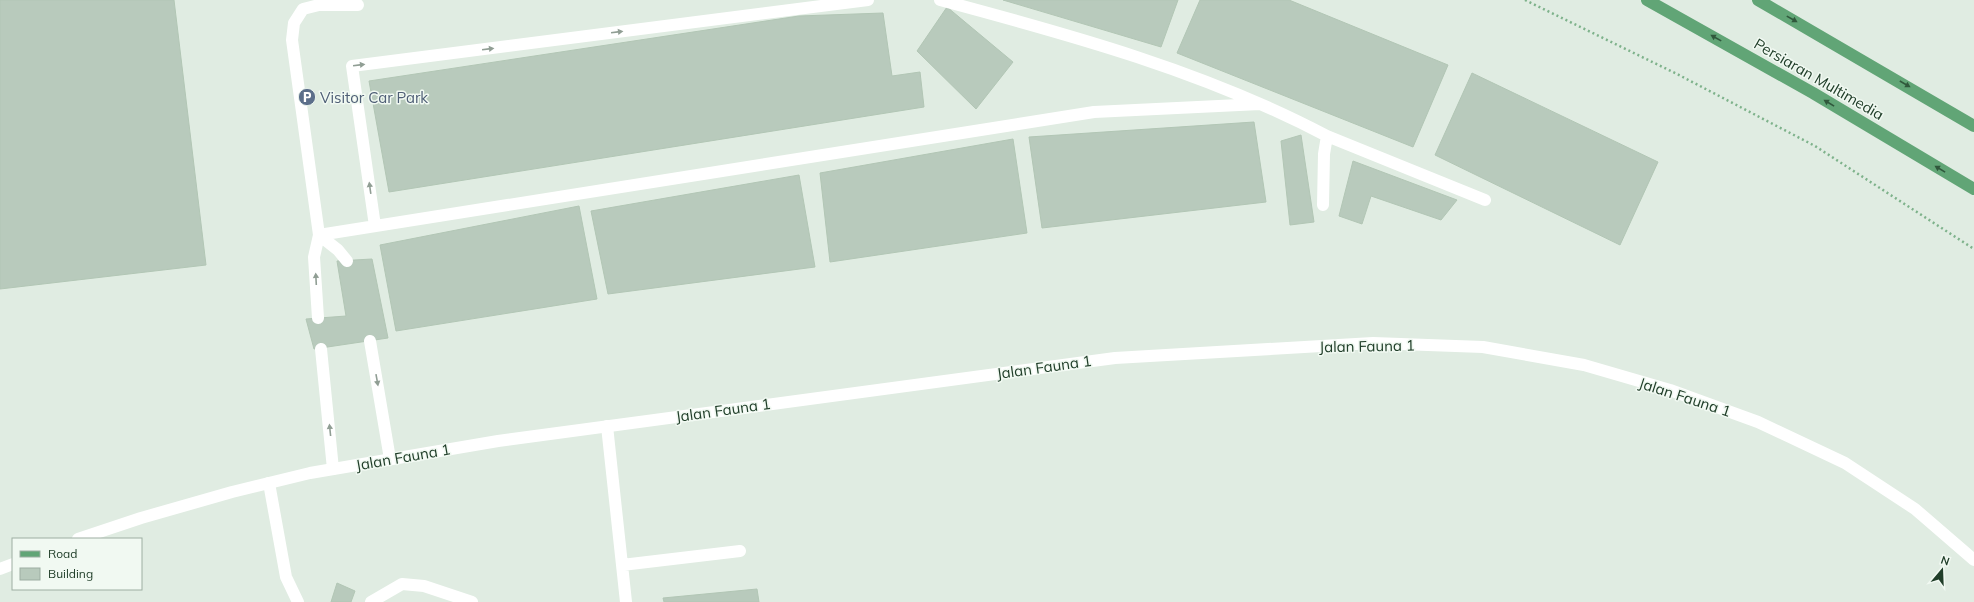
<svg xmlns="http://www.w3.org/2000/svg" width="1974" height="602" font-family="Mulish,sans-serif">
	<rect width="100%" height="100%" fill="#e0ece2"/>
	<path fill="#b8cabc" stroke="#b2c6b5" d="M0,0H174L206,265L0,289Z
		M1003,0H1178L1161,47Z
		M1200,0H1289L1448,65L1413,147L1177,53Z
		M947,7L1013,62L976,109L917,51Z
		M883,13L892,76L920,72L924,107L389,192L369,81L799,16Z
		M1472,73L1658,162L1620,245L1435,155Z
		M1254,122L1266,202L1042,228L1029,137Z
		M1301,135L1314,222L1290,225L1281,141Z
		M1013,139L1027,233L830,262L820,173Z
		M1353,161L1457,200L1441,220L1371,196L1362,224L1339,216Z
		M799,175L815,267L608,294L591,211Z
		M579,206L597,299L396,331L380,245Z
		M372,259L388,338L314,349L306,319L346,316L337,261Z
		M337,583L355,591L351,602H331Z
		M757,589L759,602H664L663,598Z"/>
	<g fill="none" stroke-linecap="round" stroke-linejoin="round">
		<path stroke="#7eb28b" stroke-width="2.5" stroke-dasharray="2 3" stroke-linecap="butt" d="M1525,0L1677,74L1815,146L1974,249"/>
		<path stroke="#fff" stroke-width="12" d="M940,0C1071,35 1206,72 1327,136L1324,154L1323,205
			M358,5H319L303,9L294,23L292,40L319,235L1094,112L1260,104
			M1327,136L1485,200
			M375,226L352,66L868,0
			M318,318L314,257L319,235L338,250L347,261
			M370,341L390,459
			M321,349L333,469
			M607,426L626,602
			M269,483L286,577L298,602
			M622,565L740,551
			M371,602L402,584L424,586L472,602"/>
		<path stroke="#fff" stroke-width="12" d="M78,539L141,518L232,492L310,473L498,441L1115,358L1373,343L1483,347L1584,365L1670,390L1758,422L1845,463L1915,509L1974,560
			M0,569L13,564"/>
		<path stroke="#61a576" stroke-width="12" d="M1647,0L1813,93L1974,189
			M1758,0L1974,126"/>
	</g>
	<defs><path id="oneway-solid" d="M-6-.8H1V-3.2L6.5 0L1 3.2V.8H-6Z"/></defs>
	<g fill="#30583c">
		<use href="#oneway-solid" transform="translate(1792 19) rotate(29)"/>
		<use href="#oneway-solid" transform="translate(1716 38) rotate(-151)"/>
		<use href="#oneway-solid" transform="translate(1905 84) rotate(30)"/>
		<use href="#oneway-solid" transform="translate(1829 103) rotate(-149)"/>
		<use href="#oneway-solid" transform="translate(1940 169) rotate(-149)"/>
	</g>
	<g fill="#909e94">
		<use href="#oneway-solid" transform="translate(617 32) rotate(-7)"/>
		<use href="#oneway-solid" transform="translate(488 49) rotate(-7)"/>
		<use href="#oneway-solid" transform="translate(359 65) rotate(-7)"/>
		<use href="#oneway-solid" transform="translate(370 188) rotate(-98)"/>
		<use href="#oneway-solid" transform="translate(316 279) rotate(-93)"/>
		<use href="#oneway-solid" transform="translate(377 380) rotate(80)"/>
		<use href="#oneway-solid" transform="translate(330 430) rotate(-96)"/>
	</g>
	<defs>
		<symbol id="parking-disc" viewBox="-11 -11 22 22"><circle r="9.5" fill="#5c6f8a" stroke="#f1f9f2"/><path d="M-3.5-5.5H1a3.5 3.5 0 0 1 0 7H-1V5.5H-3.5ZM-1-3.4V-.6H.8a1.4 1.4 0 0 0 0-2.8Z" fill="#fff"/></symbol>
	</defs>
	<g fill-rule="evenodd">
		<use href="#parking-disc" x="297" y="87" width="20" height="20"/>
	</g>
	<g text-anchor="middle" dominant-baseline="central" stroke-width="3" stroke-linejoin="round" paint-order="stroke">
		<g font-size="15" fill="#203e29" stroke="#f1f9f2">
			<text transform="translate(1819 79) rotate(30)">Persiaran Multimedia</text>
			<text transform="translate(1367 346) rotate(-1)">Jalan Fauna 1</text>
			<text transform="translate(1044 367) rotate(-8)">Jalan Fauna 1</text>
			<text transform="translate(1685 397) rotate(18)">Jalan Fauna 1</text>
			<text transform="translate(723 410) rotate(-8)">Jalan Fauna 1</text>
			<text transform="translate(403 457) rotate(-10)">Jalan Fauna 1</text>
		</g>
		<g font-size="15" fill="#4e5e75" stroke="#f1f9f2" text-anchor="start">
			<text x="320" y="97">Visitor Car Park</text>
		</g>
	</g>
	<rect x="12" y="538" width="130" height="52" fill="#f1f9f2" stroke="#9daea2"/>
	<rect x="20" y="551" width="20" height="6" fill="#61a576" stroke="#9daea2"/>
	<text x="48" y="558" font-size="12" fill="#203e29">Road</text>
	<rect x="20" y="568" width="20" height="12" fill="#b8cabc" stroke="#9daea2"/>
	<text x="48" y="578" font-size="12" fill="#203e29">Building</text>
	<g transform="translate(1942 570) rotate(19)" stroke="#f1f9f2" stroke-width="3" paint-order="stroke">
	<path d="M0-3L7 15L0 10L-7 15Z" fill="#203e29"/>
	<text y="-6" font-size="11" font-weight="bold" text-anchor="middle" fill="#203e29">N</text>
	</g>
</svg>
